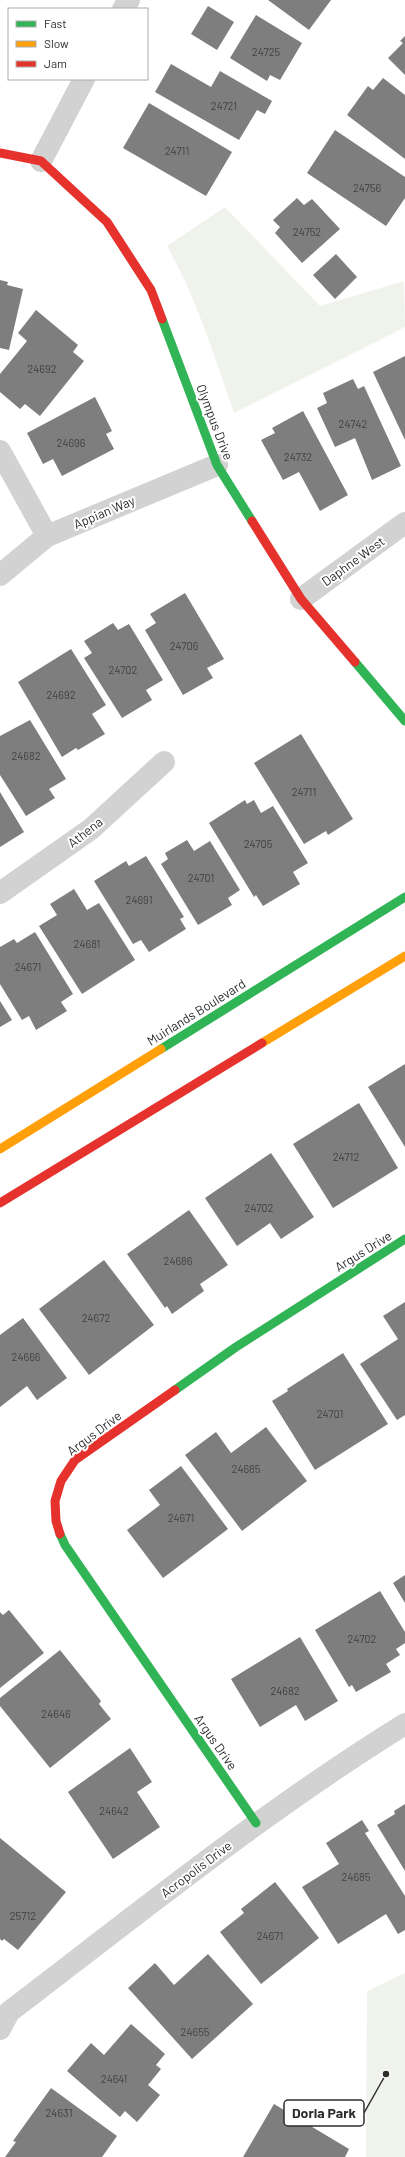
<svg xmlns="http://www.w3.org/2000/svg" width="405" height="2157" font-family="Barlow,sans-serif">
	<rect width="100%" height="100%" fill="#fff"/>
	<path fill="#f0f3ec" d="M225,207L320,306L404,281L405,327L234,413C214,356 197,299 167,246Z
		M405,1973V2157H366L367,1991Z"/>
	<path fill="#7e7e7e" d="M268,0H331L309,30Z
		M208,6L234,22L217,50L191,34Z
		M256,15L302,43L280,80L270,75L267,81L230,58Z
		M405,36V75L388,58L403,43L400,41Z
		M171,64L211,87L220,71L272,101L265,114L257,110L239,140L155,92Z
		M383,78L405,95V159L347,115L368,86L373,90Z
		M149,103L232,152L206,196L123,148Z
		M335,130L405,177V198L386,226L307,173Z
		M297,198L304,205L312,199L340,229L302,263L275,233L280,227L273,220Z
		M336,254L357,277L335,299L313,275Z
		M0,280L8,282L7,285L23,289L9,350L0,348Z
		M36,310L78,345L73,352L84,361L40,416L25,404L20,409L0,392V374L27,341L18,333Z
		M405,356V440L373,372Z
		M353,379L358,389L364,386L401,466L372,480L355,438L335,447L317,408L327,403L323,393Z
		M95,397L112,431L106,434L114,449L62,476L53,459L43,464L27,433Z
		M303,411L348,495L320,511L299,472L283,480L261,440L275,433L272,428Z
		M185,593L224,659L207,668L213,678L183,695L145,630L156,623L150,614Z
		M113,623L118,630L129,624L163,680L146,690L152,700L122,718L84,658L92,653L84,641Z
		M71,649L106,705L92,714L105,734L78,750L76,748L62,757L18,682Z
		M30,720L66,779L49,789L55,798L26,816L0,775V736Z
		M301,734L353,819L328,835L326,831L304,844L254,763Z
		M0,792L24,832L0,847Z
		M245,800L247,804L254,800L261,813L273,806L308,863L293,872L300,884L263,906L256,895L254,897L209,823Z
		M187,840L194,851L210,841L240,890L228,898L232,905L198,925L161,864L168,859L165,853Z
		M146,856L184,917L180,919L186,929L149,952L141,940L133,944L94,881L126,861L129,866Z
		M74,889L87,910L99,903L135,960L82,994L39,926L57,915L50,904Z
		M35,932L73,994L61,1002L67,1011L36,1030L29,1016L22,1020L0,984V947L14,939L17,943Z
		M0,1001L12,1020L0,1027Z
		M405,1064V1147L368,1087Z
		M359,1103L398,1168L333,1208L293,1144Z
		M271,1153L314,1217L281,1239L270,1223L237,1246L205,1198Z
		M189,1210L228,1265L200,1284L204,1291L172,1314L167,1306L165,1308L127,1254Z
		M104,1260L154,1325L89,1375L39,1309Z
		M405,1302V1415L397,1420L360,1364L398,1339L383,1316Z
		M23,1318L67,1378L37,1400L27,1386L0,1407V1335Z
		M343,1353L388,1424L315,1470L272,1401L288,1391L287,1389Z
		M266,1427L307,1481L242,1531L185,1455L216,1432L231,1453Z
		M181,1466L228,1529L163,1578L127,1530L160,1505L149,1490Z
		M405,1575V1603L393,1583Z
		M380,1591L405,1632V1643L396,1649L400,1655L386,1664L391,1672L356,1692L352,1685L349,1687L315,1630Z
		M9,1610L44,1653L0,1688V1612L3,1615Z
		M300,1637L338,1701L305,1721L296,1705L260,1727L231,1679Z
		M60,1650L101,1701L99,1704L111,1719L50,1768L0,1706V1698Z
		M130,1748L152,1782L137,1792L160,1827L113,1859L68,1792Z
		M405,1804V1871L377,1825L395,1814L394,1811Z
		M362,1820L369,1831L365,1833L405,1896V1930L398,1934L386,1914L338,1944L302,1887L339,1864L326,1843Z
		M0,1838L66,1892L18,1950L4,1939L2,1941L0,1939Z
		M275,1882L319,1938L261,1984L220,1932L244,1913L241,1909Z
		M208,1954L253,2004L192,2059L128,1988L155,1963L174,1985Z
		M131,2024L165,2054L156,2065L161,2069L148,2085L160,2095L137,2122L125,2111L120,2117L67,2071L91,2043L104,2055Z
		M51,2088L117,2136L102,2157H5L16,2142L13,2141Z
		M274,2104L349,2149L345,2157H243Z"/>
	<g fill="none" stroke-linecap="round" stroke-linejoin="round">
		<path stroke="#d2d2d2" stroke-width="22" d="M123,9L129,0
			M41,161L84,79
			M0,451L47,536
			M0,575L47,536L217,465
			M301,599L405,523
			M0,893L91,829L164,762
			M0,2029L9,2012C139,1913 266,1810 405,1724"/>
		<path stroke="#30b455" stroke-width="9" d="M162,319L217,465L252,521
			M355,662L405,721
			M161,1049L405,897
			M175,1390L236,1347L405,1239
			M60,1534L65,1545L256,1823"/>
		<path stroke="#ff9f0a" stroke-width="9" d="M262,1043L405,956
			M0,1149L161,1049"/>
		<path stroke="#e5322d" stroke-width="9" d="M0,153L41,161L107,222L151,290L162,319
			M252,521L301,599L355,662
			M0,1203L262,1043
			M60,1534L56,1521L55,1501L61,1481L75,1460L175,1390"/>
	</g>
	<g text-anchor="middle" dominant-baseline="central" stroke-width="4" stroke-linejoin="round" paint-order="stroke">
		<g font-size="11" fill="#414141">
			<text x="266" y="51">24725</text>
			<text x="224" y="105">24721</text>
			<text x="177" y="150">24711</text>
			<text x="367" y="187">24756</text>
			<text x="307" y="231">24752</text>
			<text x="42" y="368">24692</text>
			<text x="353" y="423">24742</text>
			<text x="71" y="442">24696</text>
			<text x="298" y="456">24732</text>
			<text x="184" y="645">24706</text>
			<text x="123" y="669">24702</text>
			<text x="61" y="694">24692</text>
			<text x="26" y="755">24682</text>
			<text x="304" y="791">24711</text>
			<text x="258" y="843">24705</text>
			<text x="201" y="877">24701</text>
			<text x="139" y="899">24691</text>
			<text x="87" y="943">24681</text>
			<text x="28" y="966">24671</text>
			<text x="346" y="1156">24712</text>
			<text x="259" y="1207">24702</text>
			<text x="178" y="1260">24686</text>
			<text x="96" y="1317">24672</text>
			<text x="26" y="1356">24666</text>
			<text x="330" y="1413">24701</text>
			<text x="246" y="1468">24685</text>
			<text x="181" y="1517">24671</text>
			<text x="362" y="1638">24702</text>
			<text x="285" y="1690">24682</text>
			<text x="56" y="1713">24646</text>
			<text x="114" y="1810">24642</text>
			<text x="356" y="1876">24685</text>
			<text x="23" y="1915">25712</text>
			<text x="270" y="1935">24671</text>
			<text x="195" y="2031">24655</text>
			<text x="114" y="2078">24641</text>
			<text x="59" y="2112">24631</text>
		</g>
		<g font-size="13" fill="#2d2d2d" stroke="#fff">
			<text transform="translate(215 422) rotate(69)">Olympus Drive</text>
			<text transform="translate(104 512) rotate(-23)">Appian Way</text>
			<text transform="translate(353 561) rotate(-36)">Daphne West</text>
			<text transform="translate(85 832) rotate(-38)">Athena</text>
			<text transform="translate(196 1012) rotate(-32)">Muirlands Boulevard</text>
			<text transform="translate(363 1251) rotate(-32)">Argus Drive</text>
			<text transform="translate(94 1433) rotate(-37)">Argus Drive</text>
			<text transform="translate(216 1742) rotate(55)">Argus Drive</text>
			<text transform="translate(196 1869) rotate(-37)">Acropolis Drive</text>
		</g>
	</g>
	<path fill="none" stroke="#2d2d2d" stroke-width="1.5" d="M386 2074L364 2113"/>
	<circle fill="#2d2d2d" stroke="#fff" stroke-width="1.5" cx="386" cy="2074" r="4"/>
	<rect fill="#fff" stroke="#2d2d2d" stroke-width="1.5" x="284" y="2100" width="80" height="26" rx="4"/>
	<g font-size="14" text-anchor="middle" font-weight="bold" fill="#2d2d2d">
		<text x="324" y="2118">Doria Park</text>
	</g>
	<rect x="8" y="8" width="140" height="72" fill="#ffffff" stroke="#ababab"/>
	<rect x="16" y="21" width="20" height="6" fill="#30b455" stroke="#ababab"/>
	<text x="44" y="28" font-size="12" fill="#2d2d2d">Fast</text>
	<rect x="16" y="41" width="20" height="6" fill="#ff9f0a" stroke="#ababab"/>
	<text x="44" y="48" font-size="12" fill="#2d2d2d">Slow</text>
	<rect x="16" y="61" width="20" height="6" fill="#e5322d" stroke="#ababab"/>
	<text x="44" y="68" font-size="12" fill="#2d2d2d">Jam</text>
</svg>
